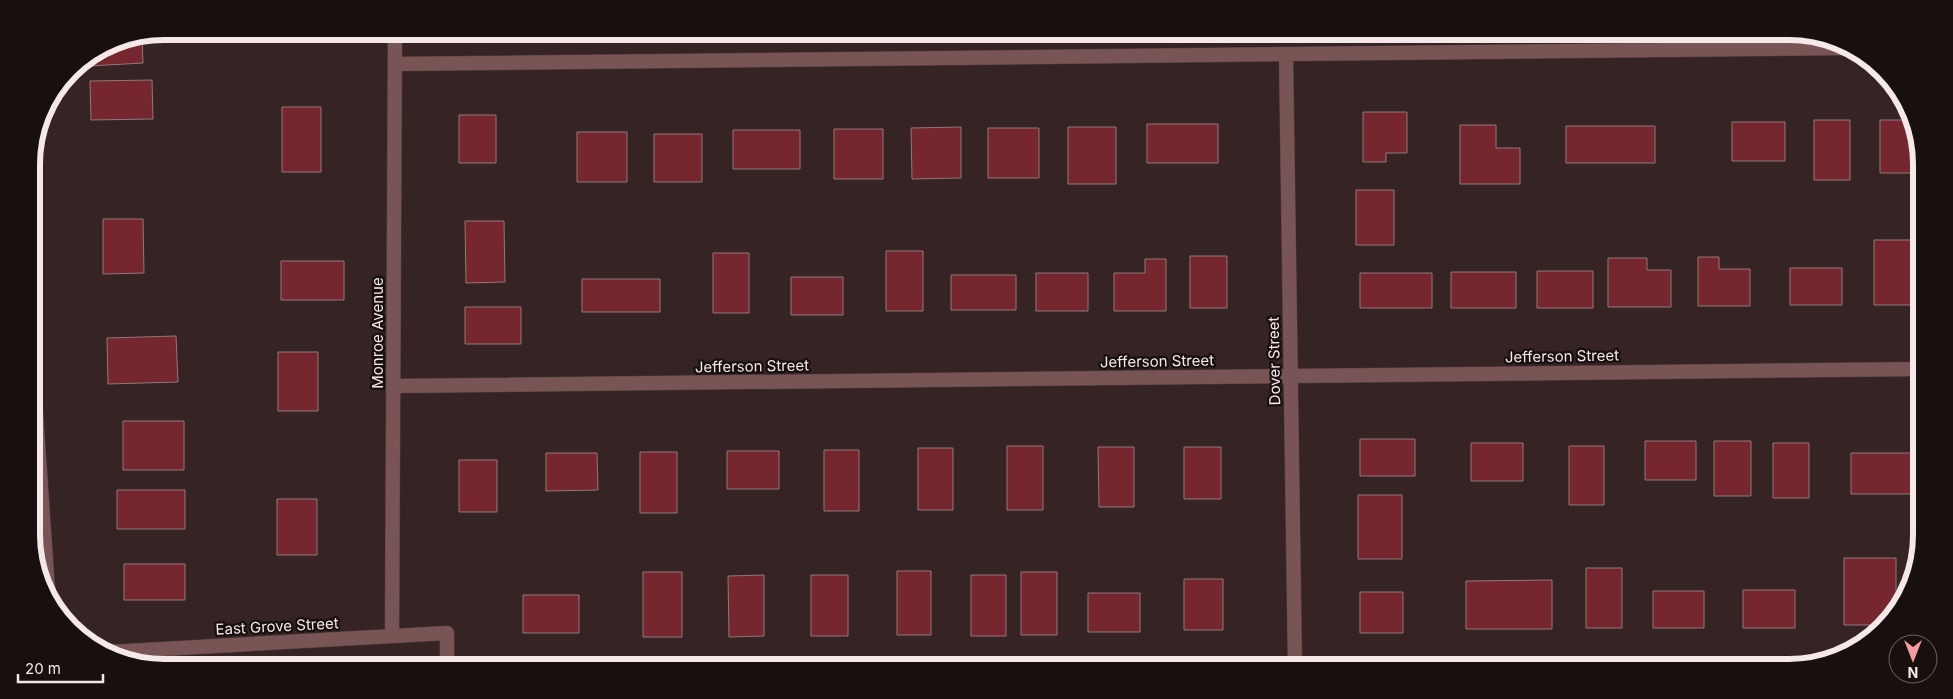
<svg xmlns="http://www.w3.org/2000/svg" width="1953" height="699" font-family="Inter,sans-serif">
	<rect width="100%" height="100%" fill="#362324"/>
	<path fill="#75262f" stroke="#917979" d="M142,36L143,63L89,66L88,57L113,41Z
		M152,80L153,119L91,120L90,81Z
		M282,107H321V172H282Z
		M1363,112H1407V153H1386V162H1363Z
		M459,115H496V163H459Z
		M1814,120H1850V180H1814Z
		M1880,120H1909L1921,146V173H1880Z
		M1732,122H1785V161H1732Z
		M1147,124H1218V163H1147Z
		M1460,125H1496V148H1520V184H1460Z
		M1566,126H1655V163H1566Z
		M961,127V178L912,179L911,128Z
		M1068,127H1116V184H1068Z
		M988,128H1039V178H988Z
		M834,129H883V179H834Z
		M733,130H800V169H733Z
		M577,132H627V182H577Z
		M654,134H702V182H654Z
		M1356,190H1394V245H1356Z
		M103,219H143L144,273L103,274Z
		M465,221H504L505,282L466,283Z
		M1874,240H1913V305H1874Z
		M886,251H923V311H886Z
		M713,253H749V313H713Z
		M1190,256H1227V308H1190Z
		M1698,257H1719V269H1750V306H1698Z
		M1608,258H1647V270H1671V307H1608Z
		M1145,259H1166V311H1114V273H1145Z
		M281,261H344V300H281Z
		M1790,268H1842V305H1790Z
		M1537,271H1593V308H1537Z
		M1451,272H1516V308H1451Z
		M1036,273H1088V311H1036Z
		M1360,273H1432V308H1360Z
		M951,275H1016V310H951Z
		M791,277H843V315H791Z
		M582,279H660V312H582Z
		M465,307H521V344H465Z
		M176,336L178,382L108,384L107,338Z
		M278,352H318V411H278Z
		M123,421H184V470H123Z
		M1360,439H1415V476H1360Z
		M1645,441H1696V480H1645Z
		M1714,441H1751V496H1714Z
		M1471,443H1523V481H1471Z
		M1773,443H1809V498H1773Z
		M1007,446H1043V510H1007Z
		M1569,446H1604V505H1569Z
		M1098,447H1134V507H1099Z
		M1184,447H1221V499H1184Z
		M918,448H953V510H918Z
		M824,450H859V511H824Z
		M727,451H779V489H727Z
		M640,452H677V513H640Z
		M546,453H597L598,490L546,491Z
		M1851,453H1913V494H1851Z
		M459,460H497V512H459Z
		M117,490H185V529H117Z
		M1358,495H1402V559H1358Z
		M277,499H317V555H277Z
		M1844,558H1896V604L1881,625H1844Z
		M124,564H185V600H124Z
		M1586,568H1622V628H1586Z
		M897,571H931V635H897Z
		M643,572H682V637H643Z
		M1021,572H1057V635H1021Z
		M764,575V636L729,637L728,576Z
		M811,575H848V636H811Z
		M971,575H1006V636H971Z
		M1184,579H1223V630H1184Z
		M1552,580V629H1466V581Z
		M1743,590H1795V628H1743Z
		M1653,591H1704V628H1653Z
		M1360,592H1403V633H1360Z
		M1088,593H1140V632H1088Z
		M523,595H579V633H523Z"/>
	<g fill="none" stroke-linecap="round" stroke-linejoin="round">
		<defs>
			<path id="minor" d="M1286,54L1295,668
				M395,64L1846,48
				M33,369L48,590
				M393,386L1921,369
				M392,636L395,31
				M109,652L447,633V668"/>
		</defs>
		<use href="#minor" stroke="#513f3f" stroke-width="15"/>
		<use href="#minor" stroke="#795455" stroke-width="14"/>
	</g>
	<g text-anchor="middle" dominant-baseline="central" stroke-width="4.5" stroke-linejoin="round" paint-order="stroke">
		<g font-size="15" fill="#f5e8e8" stroke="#180f0f">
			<text transform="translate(377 333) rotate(-90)">Monroe Avenue</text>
			<text transform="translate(1562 356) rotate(-1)">Jefferson Street</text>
			<text transform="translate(1157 361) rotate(-1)">Jefferson Street</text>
			<text transform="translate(1274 361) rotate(-91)">Dover Street</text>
			<text transform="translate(752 366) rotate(-1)">Jefferson Street</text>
			<text transform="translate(277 626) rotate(-3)">East Grove Street</text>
		</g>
	</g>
	<path d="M0 0H1953V699H0ZM164 40H1789A124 124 0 0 1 1913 164V535A124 124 0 0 1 1789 659H164A124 124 0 0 1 40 535V164A124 124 0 0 1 164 40Z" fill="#180f0f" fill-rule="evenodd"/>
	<path fill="none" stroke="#f5e8e8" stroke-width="6" d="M164 40H1789A124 124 0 0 1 1913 164V535A124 124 0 0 1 1789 659H164A124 124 0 0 1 40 535V164A124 124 0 0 1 164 40Z"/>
	<g transform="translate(1913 659) rotate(180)"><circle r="24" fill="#180f0f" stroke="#706666"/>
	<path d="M0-4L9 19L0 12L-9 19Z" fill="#f49b9f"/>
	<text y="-8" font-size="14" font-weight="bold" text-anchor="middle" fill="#f5e8e8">N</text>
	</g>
	<path d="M18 674v8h85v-8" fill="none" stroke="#f5e8e8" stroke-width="2.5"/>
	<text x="25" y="674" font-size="15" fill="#f5e8e8" stroke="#180f0f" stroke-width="4" paint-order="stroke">20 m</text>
</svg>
